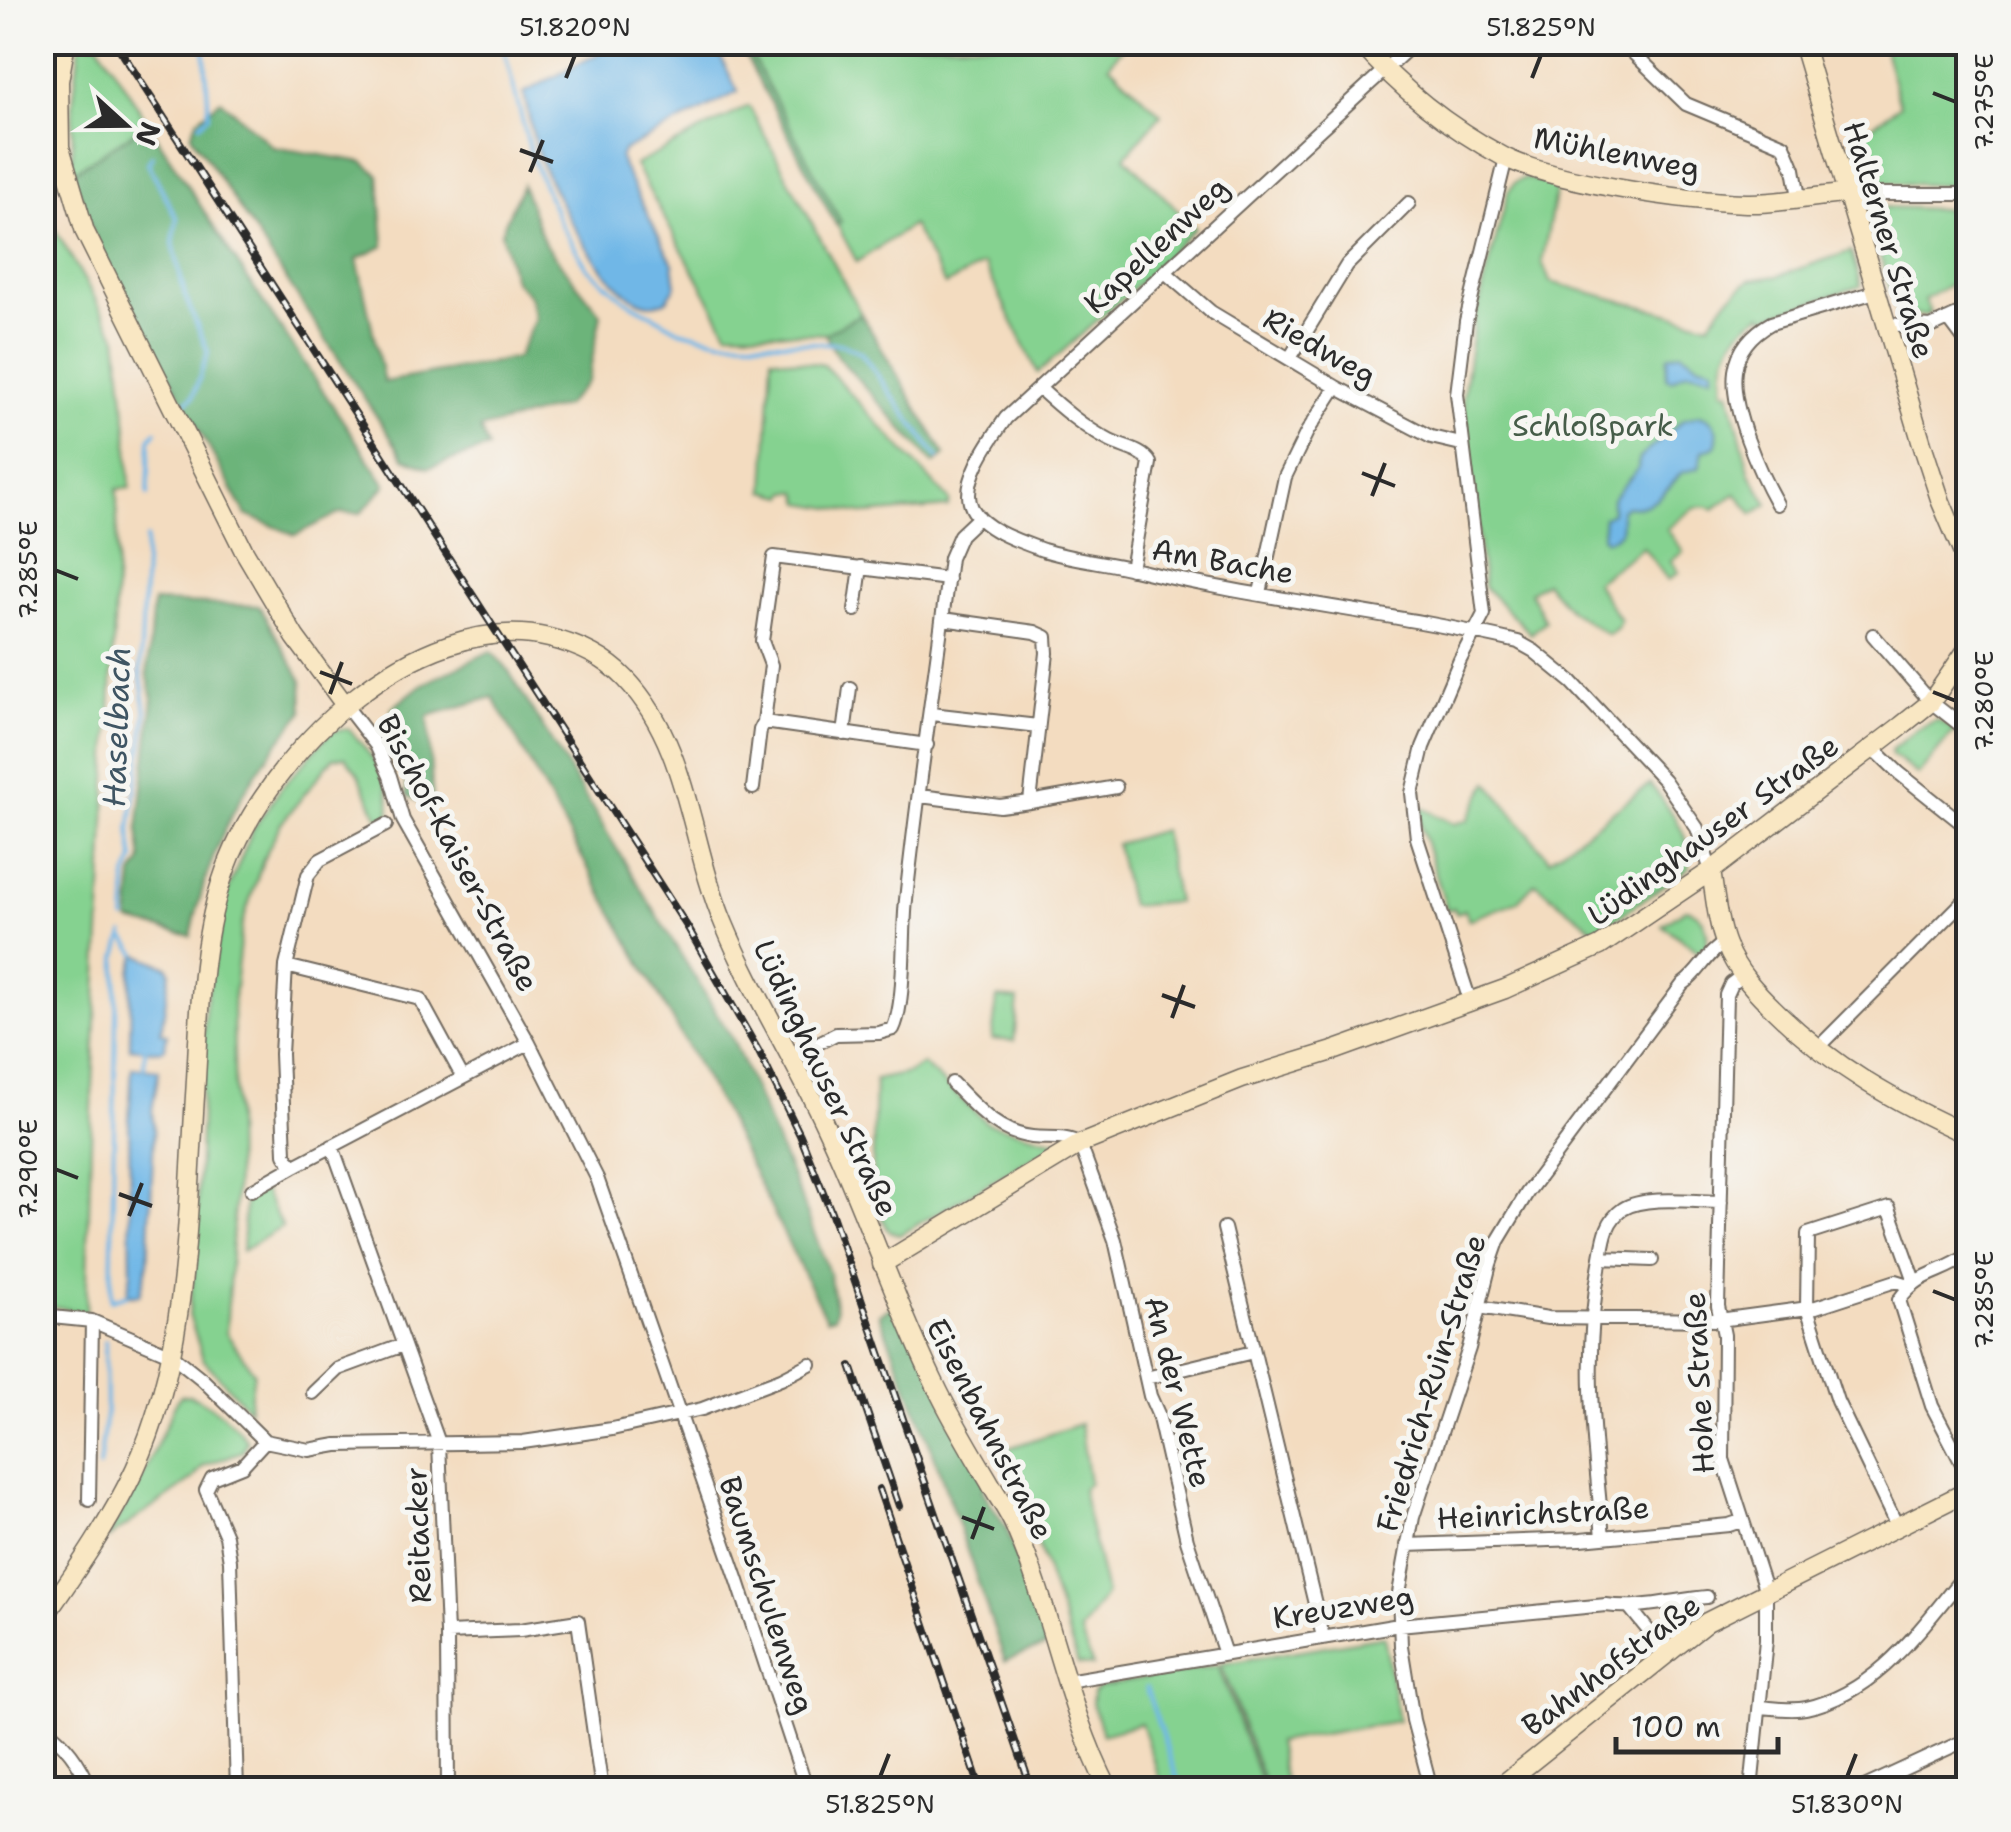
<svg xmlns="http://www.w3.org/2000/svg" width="2011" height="1832" font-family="'Shantell Sans',sans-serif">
	<rect width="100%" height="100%" fill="#f6f6f2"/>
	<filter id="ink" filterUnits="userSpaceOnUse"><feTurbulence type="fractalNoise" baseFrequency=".01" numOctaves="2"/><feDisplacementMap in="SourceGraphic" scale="20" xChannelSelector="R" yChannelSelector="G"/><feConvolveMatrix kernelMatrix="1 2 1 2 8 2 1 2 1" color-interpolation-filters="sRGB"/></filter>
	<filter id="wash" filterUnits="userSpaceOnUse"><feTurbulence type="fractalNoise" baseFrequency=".0048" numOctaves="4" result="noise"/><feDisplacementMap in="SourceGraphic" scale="40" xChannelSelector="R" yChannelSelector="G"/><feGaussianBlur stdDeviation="2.25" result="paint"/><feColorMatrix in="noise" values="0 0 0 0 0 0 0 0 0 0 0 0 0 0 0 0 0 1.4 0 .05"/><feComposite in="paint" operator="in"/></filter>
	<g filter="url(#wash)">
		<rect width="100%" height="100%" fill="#f3dcc0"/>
		<path fill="#85d290" stroke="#587e5e" stroke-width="2.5" d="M80,43H98L148,123L72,173L73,102Z
			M739,43H1126L1109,65L1161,114L1125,157L1195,228L1143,280L1038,373L984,264L945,285L912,225L857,262Z
			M1882,43H1968V187L1858,181L1847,151L1859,136L1900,105Z
			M749,106L861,314L825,334L727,331L635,165Z
			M1524,178L1557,184L1542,262L1550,282L1709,324L1728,298L1750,280L1778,276L1851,251L1861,286L1765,317L1762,314C1732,331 1720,356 1724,391H1729L1750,474L1768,504L1753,514L1736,493L1714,509C1695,500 1684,517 1667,529L1683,552L1671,561L1679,572L1668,580L1643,547L1595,582L1620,620L1617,628L1608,635L1570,610L1545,582L1530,592L1545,621L1531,634L1484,587L1463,397L1474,324L1508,192L1514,183Z
			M1884,207L1968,210V227L1965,230L1968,236V274L1924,300L1931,313L1923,316L1897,311L1869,221L1872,210Z
			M43,208L117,337L127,428L130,488L117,489V558L92,1108L86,1313L42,1304Z
			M772,357L824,365L950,501L948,507L867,514L802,503L799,492H788L785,496L765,491Z
			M1937,720L1955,730L1918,775L1892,755L1891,750L1917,729Z
			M349,729C370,753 394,782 389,816L384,820L378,817L358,774L345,757L333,758L280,825L263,860L242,924L233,1004L236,1178L226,1333L254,1372L249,1410L203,1359L189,1315L195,1260L205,1008L226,895L253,829L281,788L332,731Z
			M1488,782L1549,859L1650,784C1668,806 1694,838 1689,868L1597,932L1535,883L1518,901L1469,920L1465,910L1456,913L1454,908L1447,910L1420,825V807L1454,824L1468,820Z
			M1163,830L1177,902L1130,906L1116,844Z
			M1686,909C1706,912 1713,939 1702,954L1662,925Z
			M997,998L1018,1000L1014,1041L992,1039Z
			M923,1064L987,1123L1060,1142L899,1235L888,1230L872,1194L875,1080L908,1073Z
			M263,1189L282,1227L242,1251L245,1200Z
			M189,1395C211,1403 234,1422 247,1441L243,1451L203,1466L193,1479L106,1540L143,1476L175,1404L180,1396Z
			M1080,1424L1089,1482L1082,1490L1106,1594L1080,1632L1093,1666L1078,1664L1031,1523L1000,1451Z
			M1384,1636L1398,1721L1277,1742L1286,1789H1266L1221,1664Z
			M1218,1665L1263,1789H1155L1162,1787L1141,1723L1102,1734L1092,1703L1093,1692L1100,1687Z"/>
		<path fill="#6cb47a" stroke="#4c7052" stroke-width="2.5" d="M739,43H745L841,222L836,225Z
			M221,100L273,147L363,162L379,175L384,246L357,259L384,382L517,358L535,319L530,296L514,280L501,232L522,185L545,244L601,314L588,381L565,406L480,429L488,448L428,468L404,458L191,135L198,119Z
			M148,123L231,254L386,485L361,513H340L295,535L246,515L96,242L72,173Z
			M861,314L945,455L934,464L837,356L825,334Z
			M153,602L259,606L302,681L303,712C243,781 209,846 191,936L129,921L133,875L142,861L138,829L153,699L147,674Z
			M491,651L508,670L733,1040L805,1208L829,1273L836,1310L834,1317L826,1319L722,1109L493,697L428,716L433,807L407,796L402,746L391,709L421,685Z
			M897,1304L989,1482L982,1490L1007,1529L1046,1646L1005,1661L933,1452L879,1314Z"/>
		<path fill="#6fb7e7" stroke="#4d7189" stroke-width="2.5" d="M618,43H714L738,92L623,151L620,158L623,167L673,264L676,286L666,301C661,302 656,304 651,304C608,301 550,190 538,153C532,134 528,113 524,93Z
			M1681,352L1698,363L1713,367V375L1688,371L1671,380L1666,378L1668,356Z
			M1699,415C1714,418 1721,432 1715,446L1703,451L1699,468L1681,473C1668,490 1651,511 1626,506L1621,510C1620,525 1625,535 1606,540L1602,536L1604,517L1612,513V499L1638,469L1639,458L1683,420Z
			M137,954L168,967L170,972L161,1032L167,1034L165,1048L160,1051L130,1048L131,971Z
			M132,1067L159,1070L152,1110L154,1131L148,1263L140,1295H127L131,1273L129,1120Z"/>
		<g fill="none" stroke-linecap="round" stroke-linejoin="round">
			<path stroke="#6fb7e7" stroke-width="4" d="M502,42L532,158L561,225L588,269L625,300L679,330L720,340L843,344L861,353L938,458
				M200,124L209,115L204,42
				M152,156L148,163L177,219L173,243L185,296L208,352L193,397L186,402
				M148,495L150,439L156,431
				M125,919L127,876L134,860L130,830L146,713L140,672L146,538
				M124,934L117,957L111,1300L127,1295
				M125,938L137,954
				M144,1067L145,1050
				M99,1467L106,1412L105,1341
				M1146,1688L1181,1790"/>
		</g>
	</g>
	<g filter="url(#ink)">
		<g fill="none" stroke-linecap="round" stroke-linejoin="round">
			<defs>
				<path id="street" d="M1415,42L1006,418C992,438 959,483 972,508C983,530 1021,542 1043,550C1072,559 1104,562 1133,569C1260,600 1391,612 1518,642L1534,651L1572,682L1664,780L1697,828L1711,871
					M1622,42L1686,104L1784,145L1794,169L1799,197
					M42,52L63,58
					M1845,194H1968
					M1165,272L1211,312L1336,387L1431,437L1461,444
					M1950,321L1968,345
					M1886,324L1931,327L1968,310
					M1290,358L1347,265L1409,203
					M1039,388C1061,408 1083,427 1110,441C1123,448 1143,450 1150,463L1131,569
					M1777,504C1759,472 1730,408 1735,371C1738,349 1753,333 1771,323L1875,292
					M1260,593L1285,477L1307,432L1336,387
					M855,610L861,567
					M1873,635L1931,702L1968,731
					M345,705L376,745L390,776L403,820L529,1043L597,1178L738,1581L807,1790
					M931,714L1038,726
					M844,734L850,688
					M927,745L764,722L771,665L762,641L774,557L948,579
					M1873,748L1899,773L1968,828
					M753,788L760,730L764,722
					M920,796L1000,806L1030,802L1047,653L1046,637L1035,632L943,619
					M1030,802L1116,787
					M386,825L320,860L308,875L286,966L281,1054L285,1154L293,1167L529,1043
					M286,966L420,999L462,1076
					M1743,975L1731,984L1726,995L1718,1306L1724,1335L1723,1459L1766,1592V1640L1751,1790
					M1470,1001L1417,838L1412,793L1423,747L1460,660L1484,614L1457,394L1466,321L1506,158
					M1817,1049L1968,897
					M791,1057L836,1034L879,1033L893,1029C906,1003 902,934 906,900C918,786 936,672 950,558L960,535L979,517
					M952,1083C976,1107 997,1133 1032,1137C1049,1139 1066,1135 1080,1144L1115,1240L1150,1396L1158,1414L1187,1540L1225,1654
					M332,1146L439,1443L447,1633L448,1790
					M252,1190L293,1167
					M1224,1228L1323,1637
					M1968,1255C1942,1275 1920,1270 1899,1300L1932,1406L1968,1475
					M1601,1258L1652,1260
					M1479,1307L1548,1318L1719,1320L1816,1307L1896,1281L1909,1285
					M42,1316L92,1321L172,1355L202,1379L265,1441
					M1146,1378L1253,1352
					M313,1393L338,1369L403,1345
					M89,1500L92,1321
					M1898,1528L1837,1401L1807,1308L1808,1234L1889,1208L1915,1281
					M1603,1537C1594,1440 1582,1360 1600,1263C1604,1243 1604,1222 1623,1209C1645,1195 1695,1202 1721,1202
					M1407,1545L1581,1539L1729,1525L1741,1521
					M1630,1608L1666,1652
					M447,1633L520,1630L578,1621L602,1790
					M1067,1681L1399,1625L1606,1605C1638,1610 1674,1600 1707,1597
					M1760,1707C1774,1708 1792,1711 1806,1708C1880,1692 1923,1624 1968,1571
					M42,1726C65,1742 81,1764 91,1790
					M237,1790L230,1561L226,1536L206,1490L212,1478L242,1466L265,1441L309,1450L337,1445L523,1442L612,1429L702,1409L781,1379L810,1364
					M1435,1790L1428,1777L1413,1720L1401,1646L1399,1593L1413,1517L1469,1348L1490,1264L1498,1241L1527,1193L1683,984C1700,973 1707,952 1725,943
					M1858,1790L1968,1739"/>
				<path id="secondary" d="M66,42L59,81L60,147L85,232L243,549L295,637L345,705
					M1360,42C1400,89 1450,128 1504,157C1556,183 1686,201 1746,203C1778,204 1813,196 1845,194
					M1802,42L1923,447L1941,502L1968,565
					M1711,871C1715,895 1717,923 1726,945C1736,971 1757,993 1777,1012C1833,1067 1897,1103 1968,1135
					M882,1264L1080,1144L1242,1079L1333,1051L1505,989L1600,946L1711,871L1901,726L1931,702L1968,648
					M42,1620C76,1571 110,1523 135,1469C188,1353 187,1221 195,1096C200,1021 199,943 225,871C267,755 416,607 549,638C579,645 605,657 626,679C690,747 689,842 724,924C753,994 794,1058 826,1127C866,1211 894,1300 935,1384C951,1418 971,1451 990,1483C998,1498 1009,1512 1015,1527C1052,1612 1066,1707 1109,1790
					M1496,1790L1707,1622L1968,1491"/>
			</defs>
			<use href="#street" stroke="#71695f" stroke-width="16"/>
			<use href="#secondary" stroke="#71695f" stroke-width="21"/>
			<use href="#street" stroke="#fff" stroke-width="12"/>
			<use href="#secondary" stroke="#f9e7c3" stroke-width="18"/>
			<defs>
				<path id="rail" d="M115,42L688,928L759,1052L800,1135L831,1212L1032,1790
					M851,1366L899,1506
					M879,1489L981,1790"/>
			</defs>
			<use href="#rail" stroke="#2b2b2b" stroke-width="8"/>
			<use href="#rail" stroke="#f6f6f2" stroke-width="4" stroke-dasharray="11" stroke-linecap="butt"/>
		</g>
	</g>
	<path fill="none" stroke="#2b2b2b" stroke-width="4" d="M566,78L575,55M1532,78L1541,55M1933,93L1956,102M520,150L553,162M530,172L543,140M1362,473L1395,486M1372,496L1385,463M55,570L78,579M320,672L352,684M1933,692L1956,701M330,694L342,662M1162,995L1195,1007M1172,1018L1184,985M55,1169L78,1178M119,1194L152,1206M129,1216L142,1183M1933,1291L1956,1300M962,1517L994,1529M972,1539L984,1507M880,1777L889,1754M1847,1777L1856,1754"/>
	<g text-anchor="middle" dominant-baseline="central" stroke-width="10" stroke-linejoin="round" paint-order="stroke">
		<g font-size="30" fill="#2b2b2b" stroke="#f6f6f2">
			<text transform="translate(1617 153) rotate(11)">Mühlenweg</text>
			<text transform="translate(1889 240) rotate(73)">Halterner Straße</text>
			<text transform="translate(1156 245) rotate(-43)">Kapellenweg</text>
			<text transform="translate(1320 347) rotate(30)">Riedweg</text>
			<text transform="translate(1223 561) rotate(10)">Am Bache</text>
			<text transform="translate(1713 830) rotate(-36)">Lüdinghauser Straße</text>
			<text transform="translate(458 853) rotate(62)">Bischof-Kaiser-Straße</text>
			<text transform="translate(826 1078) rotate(65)">Lüdinghauser Straße</text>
			<text transform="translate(1431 1383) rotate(-73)">Friedrich-Ruin-Straße</text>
			<text transform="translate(1699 1383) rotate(-93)">Hohe Straße</text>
			<text transform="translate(1178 1392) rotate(76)">An der Wette</text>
			<text transform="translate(990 1429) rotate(63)">Eisenbahnstraße</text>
			<text transform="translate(1543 1513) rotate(-3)">Heinrichstraße</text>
			<text transform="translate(418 1535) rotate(-92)">Reitacker</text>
			<text transform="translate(767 1595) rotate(72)">Baumschulenweg</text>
			<text transform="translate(1343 1607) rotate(-9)">Kreuzweg</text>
			<text transform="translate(1611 1665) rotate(-37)">Bahnhofstraße</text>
		</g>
		<g font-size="30" fill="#465d49" stroke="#f6f6f2">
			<text x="1593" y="425">Schloßpark</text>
		</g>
		<g font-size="32" font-style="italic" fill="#3f5563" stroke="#f6f6f2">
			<text transform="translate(116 727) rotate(-88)">Haselbach</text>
		</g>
	</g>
	<rect width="2011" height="1832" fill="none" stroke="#f6f6f2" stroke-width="110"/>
	<g transform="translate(125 125) rotate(111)" stroke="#f6f6f2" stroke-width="8" paint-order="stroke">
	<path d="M0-8L18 38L0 25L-18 38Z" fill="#2b2b2b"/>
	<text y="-15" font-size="28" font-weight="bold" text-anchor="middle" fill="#2b2b2b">N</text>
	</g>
	<path d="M1616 1737v15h162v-15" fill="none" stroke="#2b2b2b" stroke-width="5"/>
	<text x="1631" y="1737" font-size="30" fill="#2b2b2b" stroke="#f6f6f2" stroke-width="8" paint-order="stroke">100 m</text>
	<rect x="55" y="55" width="1901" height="1722" fill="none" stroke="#2b2b2b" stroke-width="4"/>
	<g font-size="25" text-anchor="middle" fill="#2b2b2b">
		<text x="575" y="36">51.820°N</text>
		<text x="1541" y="36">51.825°N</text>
		<text transform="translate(1984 102) rotate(-90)" y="9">7.275°E</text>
		<text transform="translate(28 570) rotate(-90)" y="9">7.285°E</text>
		<text transform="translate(1984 701) rotate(-90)" y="9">7.280°E</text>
		<text transform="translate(28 1169) rotate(-90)" y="9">7.290°E</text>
		<text transform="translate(1984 1300) rotate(-90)" y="9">7.285°E</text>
		<text x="880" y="1813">51.825°N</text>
		<text x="1847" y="1813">51.830°N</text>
	</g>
</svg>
